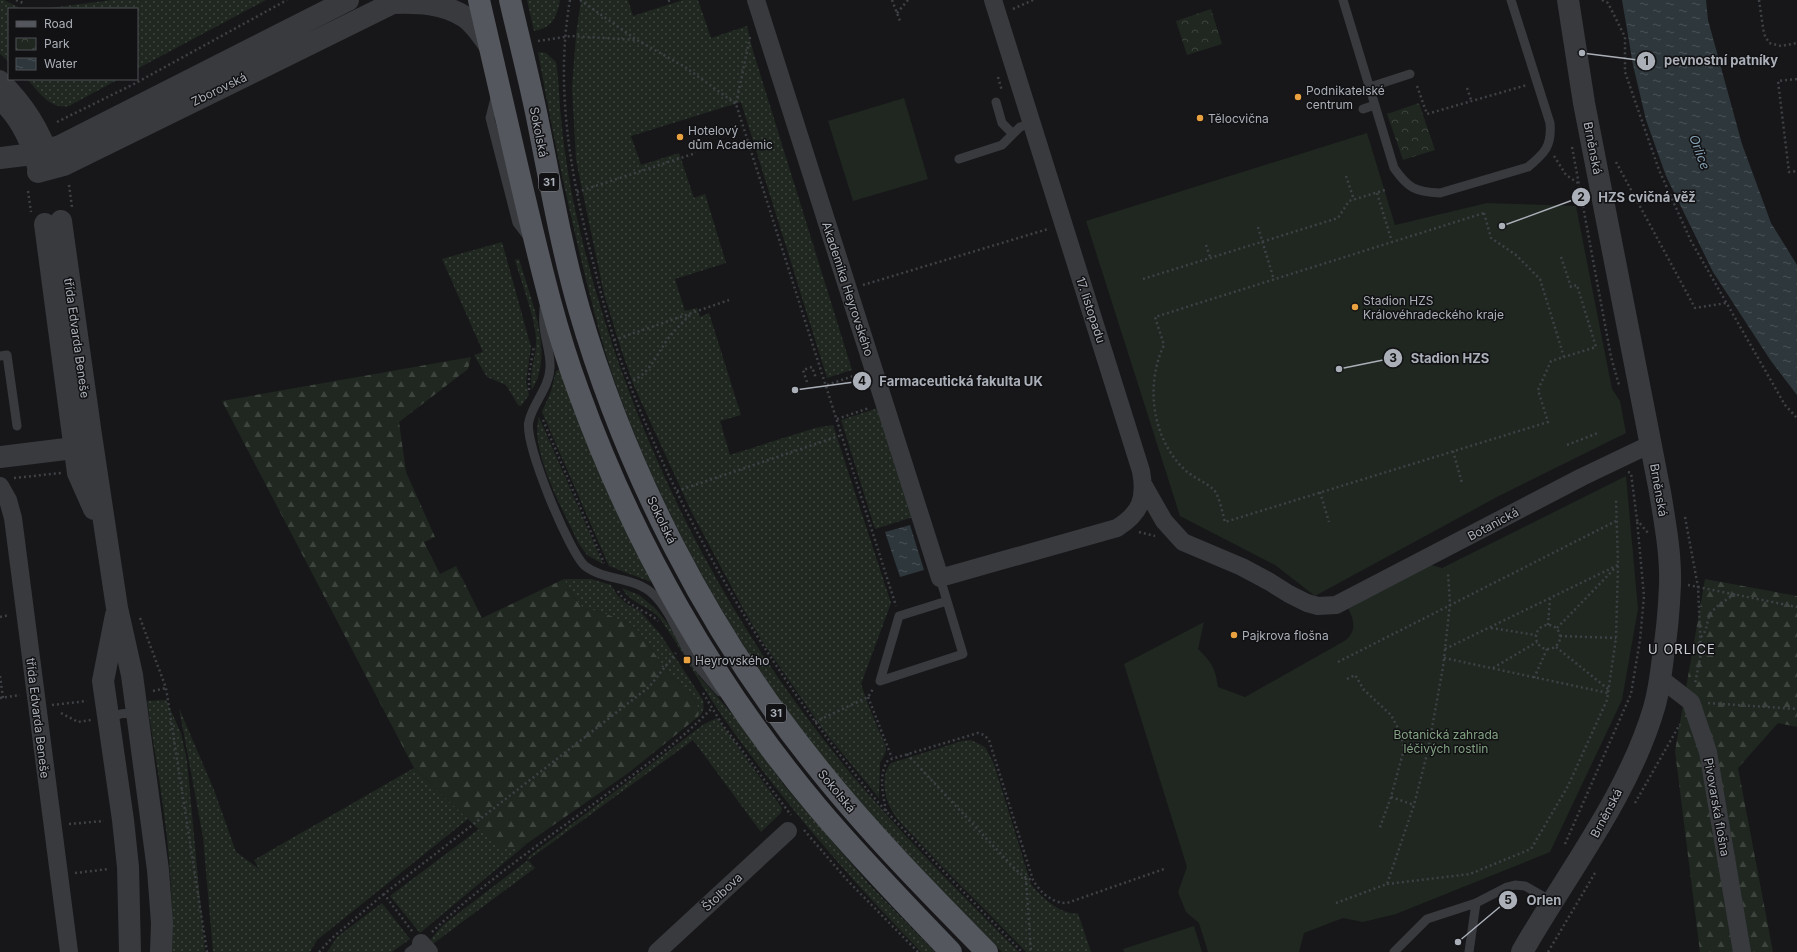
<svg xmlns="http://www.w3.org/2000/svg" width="1797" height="952" font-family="Inter,sans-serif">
	<defs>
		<pattern id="grass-dots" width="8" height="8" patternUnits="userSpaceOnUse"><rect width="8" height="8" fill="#1f2720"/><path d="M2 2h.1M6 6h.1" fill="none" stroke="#3d443e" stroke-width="1.8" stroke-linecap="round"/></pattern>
		<pattern id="forest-firs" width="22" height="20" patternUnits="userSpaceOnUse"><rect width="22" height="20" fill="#1f2720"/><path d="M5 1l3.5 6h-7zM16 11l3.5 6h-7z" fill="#3d443e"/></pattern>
		<pattern id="park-crowns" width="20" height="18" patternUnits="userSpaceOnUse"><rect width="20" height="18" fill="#1f2720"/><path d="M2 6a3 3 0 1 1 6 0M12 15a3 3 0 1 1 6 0" fill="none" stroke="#3d443e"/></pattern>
		<pattern id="water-ripples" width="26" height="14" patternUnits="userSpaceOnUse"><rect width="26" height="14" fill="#2e373c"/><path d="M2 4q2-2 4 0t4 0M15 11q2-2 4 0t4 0" fill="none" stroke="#4a5156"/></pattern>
	</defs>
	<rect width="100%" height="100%" fill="#171719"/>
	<path fill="url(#grass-dots)" d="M0,0H4L22,9H9V62L0,54Z
		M112,0H266L137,69V9H42Z
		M527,0H560C557,17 552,28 534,31Z
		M581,0H628L633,16L683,0H698L711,38L747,26L753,51L852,370L827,378L741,102L631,136L641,165L679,153L694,198L705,194L706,197L726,263L675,279L685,311L697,308L700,317L709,313L741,415L720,421L730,455L815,428L833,425L891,603L861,684L869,707L886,747L885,754L880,763L879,798L824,731L764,644L746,614L691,511L634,386L621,349L604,294L576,160L572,88L576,35Z
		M538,52L546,53L556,62C559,80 559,99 561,118C563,142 567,166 571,190C616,412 720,624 869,795C917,850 968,901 1019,952H1002C934,883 865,814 806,736C727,630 661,511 616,385C601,343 591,299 580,255C564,188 550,120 538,52Z
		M27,79H119L69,106C50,110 38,91 27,79Z
		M502,242L531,347L526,382L529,395L521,406L518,405L506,385L487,377L474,355L483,352L442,259Z
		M519,259C530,297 555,353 532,390C528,373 537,356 536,338C535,318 521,281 515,260Z
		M560,369L652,579L651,582L609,566L542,412L551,391L556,371Z
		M878,408L913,517L875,529L841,420Z
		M539,417L603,564L587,555L579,544C564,512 529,450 539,417Z
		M564,579H591L611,585L618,596L628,605L639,610L661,635L703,700C704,708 704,713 698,717L699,709L688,689L672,678L636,628L609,615L582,607L570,591Z
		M622,588L639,595L655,608L668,624L699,676L742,725L783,784L869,884L935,952H921C850,879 784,803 725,720C702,688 684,653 661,620C651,606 630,604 622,588Z
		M166,700L181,733L187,761L205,952H170C177,868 159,784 147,701Z
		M179,708L214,790L236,852L259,869L254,860L414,768L468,819L317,940L310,952H213L203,837Z
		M717,718L782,808L781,813L761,832L693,740L528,860L535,868L430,946L431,939L443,925L528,860L527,858L704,724Z
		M971,740L985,747L994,764L1031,884C1039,895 1063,917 1078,913L1091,952H1026C991,915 954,880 919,842C909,831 896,820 890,807C884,795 881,773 891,763L962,741Z
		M479,829L492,842L517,847L529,842L420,933L390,896Z
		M382,903L410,939L392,952H327L337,937Z"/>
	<path fill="url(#forest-firs)" d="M471,357L468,369L399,422L406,472L435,537L424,542L440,574L456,566L482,618L564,579L570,591L582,607L609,615L636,628L672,678L688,689L699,709L698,717L627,774L529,842C512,849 509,852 492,842L414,768L222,401Z
		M1705,579L1797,596V727L1778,723L1738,768L1773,952H1700L1675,751Z"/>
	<path fill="url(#park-crowns)" d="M1211,9L1222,44L1187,55L1176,21Z
		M1419,103L1435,150L1403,160L1387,114Z"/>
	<path fill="#1f2720" d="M904,98L928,179L853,201L828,121Z
		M1367,133L1395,225L1487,203L1576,206L1612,389L1620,401L1626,433L1497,497L1315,596L1275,565L1180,516L1086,221Z
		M1626,476L1638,609L1622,700L1550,852L1396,914L1363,922L1343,918L1304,933L1299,952H1208L1199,923L1186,912L1178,892L1187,867L1124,664L1204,622L1198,649C1212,663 1215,667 1218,687L1245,697L1346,640C1357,630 1354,620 1348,608L1431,565L1442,568Z
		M1194,926L1202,952H1124L1123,949Z"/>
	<path fill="url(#water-ripples)" d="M1622,0H1706L1708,20L1742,144L1771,223L1797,265V395L1771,361L1713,272L1666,176L1646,120L1633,65Z
		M910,525L924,570L900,577L885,532Z"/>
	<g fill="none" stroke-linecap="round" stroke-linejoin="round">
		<path stroke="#3e4145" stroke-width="2.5" stroke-dasharray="2 3" stroke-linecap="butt" d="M16,0L23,3
			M570,0C555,85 570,172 591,254C602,297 612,339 628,380C686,530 769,669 871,794C886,812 903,829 920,846C953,882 988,917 1022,952
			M580,0L637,40L685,67L736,104
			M892,0L900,21
			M1602,0L1608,3L1625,37V72L1659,170L1691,241L1785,405L1797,418
			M1759,0L1764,34L1769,43L1781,46L1797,43
			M668,1L672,0
			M1013,9L1033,0
			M897,13L908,0
			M750,37L736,104L896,606
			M538,41L571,36L636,40
			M998,77L1002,91
			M1797,79L1778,81L1789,172L1797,171
			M1417,86L1427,114L1527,85
			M1467,88L1471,100
			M57,122L134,84L287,0
			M1572,147L1611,357L1619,385
			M1554,156L1566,175L1578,183
			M1616,162L1695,308L1726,303
			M1346,176L1354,200
			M69,185L72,207
			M28,191L31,212
			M577,192L696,153
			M1377,193L1392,242
			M1484,213L1491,238L1516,255L1540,279L1564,357L1551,361L1538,390L1548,422L1225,522C1223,515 1219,495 1214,490C1206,482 1193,478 1184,469C1152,438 1145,385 1164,345L1155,317Z
			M1258,227L1274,280
			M1206,245L1210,257
			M1561,257L1571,287L1577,285L1596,347L1564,357
			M1143,279L1338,218L1349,201L1385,190
			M863,285L1048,229
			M614,340L729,300
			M807,382L803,370L812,367L816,378
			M629,383C651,372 654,359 667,340C674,331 682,323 690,315
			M827,385L859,374
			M529,390V375L534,346
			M837,419L869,408
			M543,420L604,563
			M1567,445L1598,433
			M1453,451L1462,483
			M1628,472L1631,473L1637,520L1648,533
			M14,478L61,473
			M677,491L842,435
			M1320,492L1329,522
			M1685,517L1698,587L1701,653L1695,684
			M1139,532L1155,536
			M1688,585L1797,607
			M618,591C625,605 646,610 658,621
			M0,617L9,615
			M140,618L166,688L207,952
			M1536 637a12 12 0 1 1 24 0a12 12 0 1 1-24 0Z
			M1548,625L1550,599
			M1491,628L1536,635
			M1557,628L1616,567
			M1560,636L1616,638
			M1701,637C1708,630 1706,621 1711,613C1717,605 1726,600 1735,594
			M1556,647L1608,689
			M1445,649L1618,565
			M1444,658L1608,693
			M1338,662L1616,521
			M1493,668L1537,642
			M0,676L3,698
			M1534,678L1547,649
			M1347,679L1355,675L1364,690L1391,715L1401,734L1404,749L1391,797L1379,830
			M153,691L166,688
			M703,693L722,724L791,815
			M868,697L892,758
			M0,698L20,695
			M1708,703L1797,709
			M52,705L87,701
			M61,713L78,722L91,720
			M815,722L868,697L873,689
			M1404,749L1428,750
			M907,754L1015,869L1026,878L1033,880
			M1391,797L1414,805
			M1635,803L1680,724
			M886,811C883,793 878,776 888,760L978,733L984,735L989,740L1033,880C1039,891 1053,904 1067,903L1164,869
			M69,824L104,821
			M804,830L848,881L918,952
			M1565,844L1631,694L1640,640L1644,596L1637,520
			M75,873L109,869
			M1026,878L1031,952
			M1387,884L1470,874L1531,849L1568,786L1607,700L1616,638L1618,565L1616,498
			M1336,903L1387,884L1414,805L1428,750L1443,667L1450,604L1448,572
			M412,931L384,894L649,687L676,653
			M432,932C488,878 561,829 623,782C655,759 685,736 712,708
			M319,952L332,938L384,894
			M1548,952L1595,873"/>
		<path stroke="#383a3e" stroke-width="9" d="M1343,0L1394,168C1408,188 1415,192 1440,193L1528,167C1545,153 1552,146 1550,123L1511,0
			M1370,87L1410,74
			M495,98L490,118L517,223L527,236
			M996,102L1002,123L1013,134
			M1363,109L1375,105
			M959,159L1002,145L1020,127L1032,123
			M544,308C544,314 543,320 544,326C545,340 551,354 550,368C549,388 533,403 529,421C523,441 569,552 585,566C604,581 635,576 654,595C672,613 679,639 693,660C701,671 711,682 720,692
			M0,356L7,355L17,426
			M940,578L947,601L899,616L880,681L963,654L947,601
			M109,721C118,712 126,712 137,716
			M409,952L421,943
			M1394,952L1427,919L1476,903L1507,887L1515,885L1525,886L1551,901
			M1469,952L1476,903"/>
		<path stroke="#383a3e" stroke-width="18" d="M756,0L940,578L1117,528C1141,513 1146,498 1141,471L993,0
			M0,79C25,103 42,129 52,162
			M0,101C19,119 30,142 36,167
			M0,486L8,500L13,518L69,952
			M1144,486L1164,521L1183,542L1242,567L1270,582L1289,594L1307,603L1318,606L1336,605L1582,477L1651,444
			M1660,678L1691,702L1708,752L1742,952
			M421,943L429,952
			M657,952L788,831"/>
		<path stroke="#383a3e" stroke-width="22" d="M393,3C417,2 444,3 465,17C475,24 482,35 489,45
			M0,158L33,154L60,146L348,0
			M38,172L64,165L399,0
			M61,221L91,435L117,608L132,675L158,870L162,923L161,952
			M45,224L78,473L94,509
			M0,457L74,448L85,440
			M116,615L103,681L123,820L128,867L130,952
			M1522,952C1567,873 1628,796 1654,708C1659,691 1661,674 1663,657C1667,633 1669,609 1670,585C1671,554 1665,523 1660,492L1584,103L1568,0"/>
		<path stroke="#54575d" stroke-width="22" d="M479,0C494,64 508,127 523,191C539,258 554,325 578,390C632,541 715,686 818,808C860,858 906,905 951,952
			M510,0C519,39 529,78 537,117C550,181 561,246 579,309C626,471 708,631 814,763C867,830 927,891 987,952"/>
	</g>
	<g fill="#e9a23f" stroke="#121214" stroke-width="1.5">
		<circle cx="1298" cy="97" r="4"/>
		<circle cx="1200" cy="118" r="4"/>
		<circle cx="680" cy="137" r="4"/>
		<circle cx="1355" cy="307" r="4"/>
		<circle cx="1234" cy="635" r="4"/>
		<rect x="683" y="656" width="8" height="8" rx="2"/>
	</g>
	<g text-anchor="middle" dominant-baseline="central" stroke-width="3" stroke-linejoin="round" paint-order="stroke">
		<g fill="#121214" stroke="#7c8087" stroke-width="1">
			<rect x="539" y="173" width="20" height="18" rx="3"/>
			<rect x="766" y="704" width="20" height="18" rx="3"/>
		</g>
		<g font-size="11" font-weight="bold" fill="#aaafb8">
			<text x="549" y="182">31</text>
			<text x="776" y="713">31</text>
		</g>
		<g font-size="12" fill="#aaafb8" stroke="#121214">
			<text transform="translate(219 89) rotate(-26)">Zborovská</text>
			<text transform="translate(539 132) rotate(79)">Sokolská</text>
			<text transform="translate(1593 148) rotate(79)">Brněnská</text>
			<text transform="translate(848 289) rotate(72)">Akademika Heyrovského</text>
			<text transform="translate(1091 310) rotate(72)">17. listopadu</text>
			<text transform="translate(77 338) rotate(82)">třída Edvarda Beneše</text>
			<text transform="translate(1659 490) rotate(80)">Brněnská</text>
			<text transform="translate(662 520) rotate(64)">Sokolská</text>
			<text transform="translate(1493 524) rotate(-28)">Botanická</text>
			<text transform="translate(38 718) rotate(83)">třída Edvarda Beneše</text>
			<text transform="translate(837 791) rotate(50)">Sokolská</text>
			<text transform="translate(1717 807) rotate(80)">Pivovarská flošna</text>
			<text transform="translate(1606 813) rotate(-62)">Brněnská</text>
			<text transform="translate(722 892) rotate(-43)">Štolbova</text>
		</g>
		<g font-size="12" fill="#aaafb8" stroke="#121214" text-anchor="start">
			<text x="1306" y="90">Podnikatelské<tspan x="1306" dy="14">centrum</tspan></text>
			<text x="1208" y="118">Tělocvična</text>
			<text x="688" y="130">Hotelový<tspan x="688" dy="14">dům Academic</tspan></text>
			<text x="1363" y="300">Stadion HZS<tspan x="1363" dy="14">Královéhradeckého kraje</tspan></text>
			<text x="1242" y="635">Pajkrova flošna</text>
			<text x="695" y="660">Heyrovského</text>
		</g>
		<g font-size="12" fill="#82a282" stroke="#121214">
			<text x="1446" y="734">Botanická zahrada<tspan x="1446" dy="14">léčivých rostlin</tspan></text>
		</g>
		<g font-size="13" font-style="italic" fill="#839fb1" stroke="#121214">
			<text transform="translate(1700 152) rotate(70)">Orlice</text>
		</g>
		<g font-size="13" letter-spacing="1" fill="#cbced4" stroke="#121214">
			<text x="1682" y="649">U ORLICE</text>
		</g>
	</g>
	<path fill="none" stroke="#aaafb8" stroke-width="1.5" d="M1582 53L1646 61M1502 226L1581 197M1339 369L1393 358M795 390L862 381M1458 942L1508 900"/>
	<g fill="#aaafb8" stroke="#121214" stroke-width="1.5">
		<circle cx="1582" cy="53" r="4"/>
		<circle cx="1502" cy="226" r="4"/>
		<circle cx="1339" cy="369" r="4"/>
		<circle cx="795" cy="390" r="4"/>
		<circle cx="1458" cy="942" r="4"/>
		<circle cx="1646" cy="61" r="10"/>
		<circle cx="1581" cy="197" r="10"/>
		<circle cx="1393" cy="358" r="10"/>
		<circle cx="862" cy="381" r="10"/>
		<circle cx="1508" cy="900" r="10"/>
	</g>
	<g font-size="12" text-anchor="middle" font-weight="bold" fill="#111">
		<text x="1646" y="65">1</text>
		<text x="1581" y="201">2</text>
		<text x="1393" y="362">3</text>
		<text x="862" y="385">4</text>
		<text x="1508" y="904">5</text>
	</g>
	<g font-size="13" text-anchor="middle" font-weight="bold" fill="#aaafb8" stroke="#121214" stroke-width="3" stroke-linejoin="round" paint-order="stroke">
		<text x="1721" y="65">pevnostní patníky</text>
		<text x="1647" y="202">HZS cvičná věž</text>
		<text x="1450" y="363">Stadion HZS</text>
		<text x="961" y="386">Farmaceutická fakulta UK</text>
		<text x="1544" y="905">Orlen</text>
	</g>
	<rect x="8" y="8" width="130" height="72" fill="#121214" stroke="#4f5156"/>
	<rect x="16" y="21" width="20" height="6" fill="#54575d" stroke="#4f5156"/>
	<text x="44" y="28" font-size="12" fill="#aaafb8">Road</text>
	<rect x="16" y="38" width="20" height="12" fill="url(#park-crowns)" stroke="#4f5156"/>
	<text x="44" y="48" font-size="12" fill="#aaafb8">Park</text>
	<rect x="16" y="58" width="20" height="12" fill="url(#water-ripples)" stroke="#4f5156"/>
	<text x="44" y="68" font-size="12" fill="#aaafb8">Water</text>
</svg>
